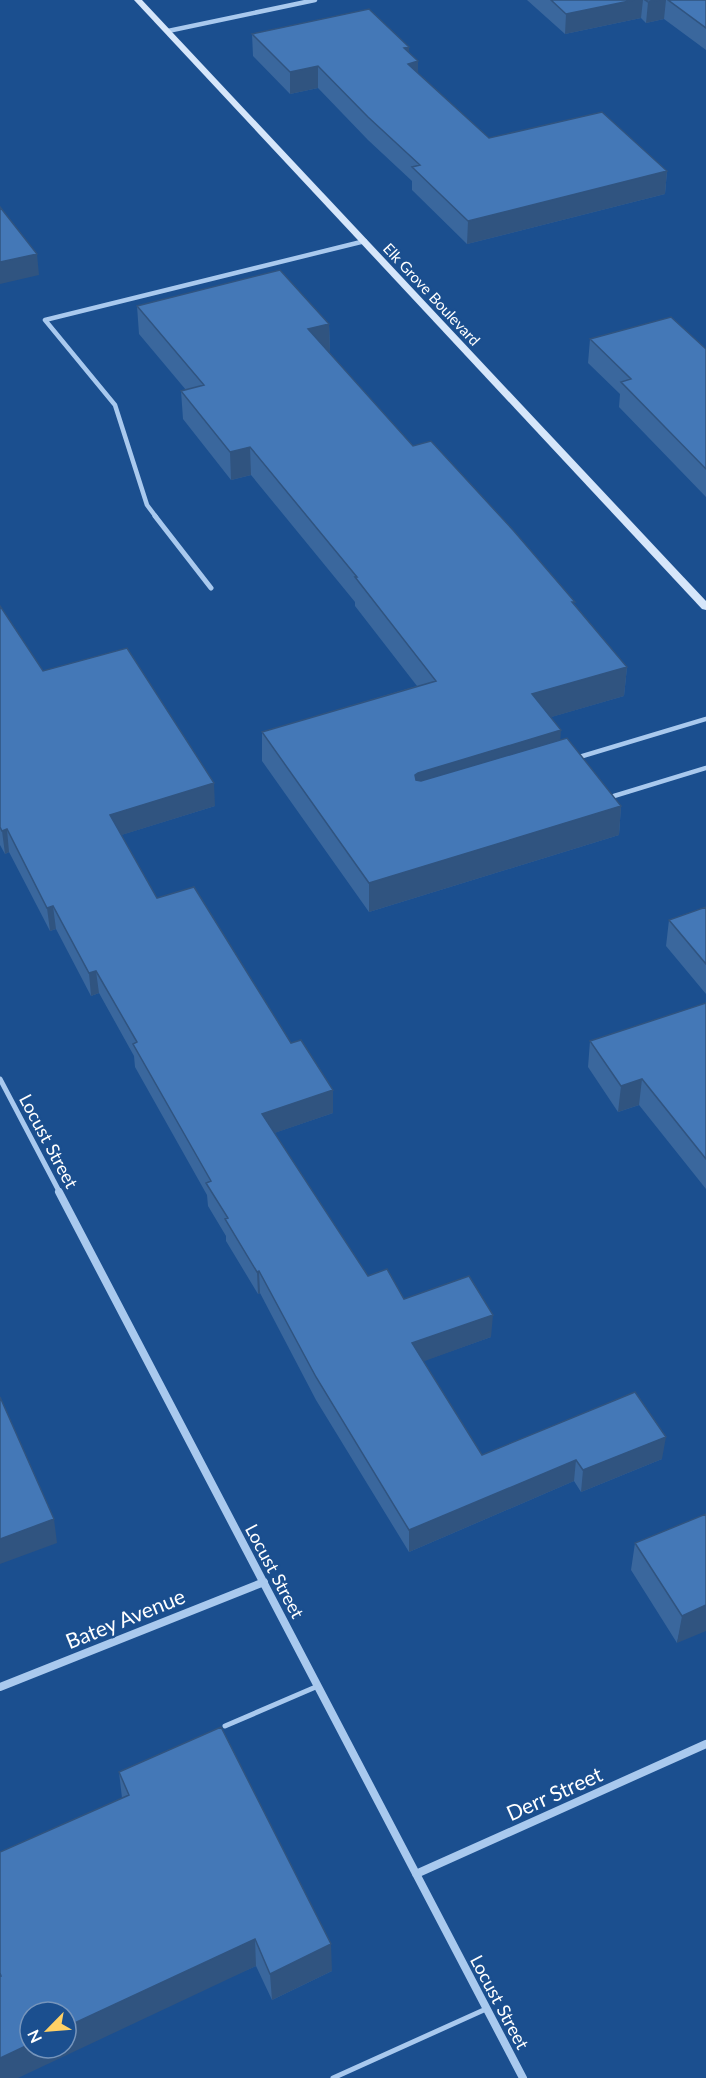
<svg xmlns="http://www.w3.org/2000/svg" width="706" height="2078" font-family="Lato,sans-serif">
	<rect width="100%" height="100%" fill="#1b4f8f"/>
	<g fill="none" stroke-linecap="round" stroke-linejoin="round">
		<path stroke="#a9c9ee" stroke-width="4.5" d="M576,758L706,719
			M614,796L706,768"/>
		<path stroke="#a9c9ee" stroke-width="5" d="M225,1726L318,1686
			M333,2078L486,2009"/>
		<path stroke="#a9c9ee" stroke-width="4.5" d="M168,31L315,0
			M156,517L147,505L115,405L45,320L365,241"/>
		<path stroke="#a9c9ee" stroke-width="5" d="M155,516L211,588
			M0,1079L60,1193"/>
		<path stroke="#a9c9ee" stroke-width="8" d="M59,1192L523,2078
			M0,1687L264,1582
			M416,1874L706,1744"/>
		<path fill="#d6e6fa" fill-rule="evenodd" d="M134,0H142L706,601V610L702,609Z"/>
	</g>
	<path fill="#3a679d" d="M527,0H706V50L664,19L646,23L641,18L565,34Z
		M252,34L409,53L418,73L489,138L667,171L665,194L467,244L412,190V181L368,140L318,88L290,94L253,56Z
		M137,306L329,324L330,351L328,352L413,446L575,605L627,667L624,696L551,717L560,740L621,806L619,835L369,912L262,761V732L417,686L355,606V602L251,475L231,480L183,419L181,391L186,390L139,334Z
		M590,339L706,349V497L619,407L620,394L588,363Z
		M0,606L43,671L215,806L121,835L157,898L291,1043L333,1090V1113L274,1133L368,1276L404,1299L491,1337L423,1361L482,1455L662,1459L581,1492L574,1481L409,1552L316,1400L260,1293L258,1294L226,1241V1236L208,1206L207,1195L135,1067L134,1056L99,993L91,996L56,929L50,931L9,852L5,854L0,845Z
		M706,907V994L666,946L669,920Z
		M706,1003V1189L639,1105L618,1112L588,1067L590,1041Z
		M706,1514L677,1643L631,1570L635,1543Z
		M119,1772L332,1971L272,2000L256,1966L0,2078V1852L122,1798Z"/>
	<path fill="#305480" d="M634,0H643L641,18L565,34L566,14Z
		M660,0H666L664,19L646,23L648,2Z
		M409,47V64L418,61V84L403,70L404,48Z
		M318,66V88L290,94V72Z
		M667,171L665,194L467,244L468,221Z
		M37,254L39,275L0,284V262Z
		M329,324L330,351L308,357V329Z
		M250,447L251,475L231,480L230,452Z
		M627,667L624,696L531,723L532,694Z
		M561,730L559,759L418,802L415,775L418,773Z
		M214,783L215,806L112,838L110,815Z
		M621,806L619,835L369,912V883Z
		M7,829L9,852L5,854L2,831Z
		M53,906L56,929L50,931L47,908Z
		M96,971L99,993L91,996L89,973Z
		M642,1079L639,1105L618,1112L621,1086Z
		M333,1090V1113L263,1137L262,1114Z
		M259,1271L260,1293L258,1294L257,1272Z
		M493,1315L491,1337L411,1366L412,1343Z
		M666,1437L662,1459L581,1492L583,1470Z
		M576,1460L574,1481L409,1552V1530Z
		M54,1519L57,1543L0,1564V1539Z
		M706,1605V1631L677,1643L682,1616Z
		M255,1939L256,1966L18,2078H0V2058L30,2044V2048H66V2027Z
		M331,1944L332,1971L272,2000L270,1974Z"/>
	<path fill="#4478b7" stroke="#305480" stroke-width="1.5" d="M551,0H634L566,14Z
		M645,0H660L648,2Z
		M668,0H706V28Z
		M369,9L409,47L404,48L418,61L408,64L489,138L602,112L667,171L468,221L412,167L420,165L368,117L318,66L290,72L252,34Z
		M0,207L37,254L0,262Z
		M280,270L329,324L308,329L413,446L431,441L513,530L575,602H572L627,667L532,694L561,730L418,773L415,775L416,780L421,781L567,738L621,806L369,883L262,732L436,681L355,577H357L250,447L230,452L181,391L204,385L137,306Z
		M671,317L706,349V469L621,382L631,379L590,339Z
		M0,606L43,671L127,648L214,783L110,815L157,898L194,887L291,1043L301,1040L333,1090L262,1114L368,1276L387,1269L404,1299L469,1276L493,1315L412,1343L482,1455L635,1392L666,1437L583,1470L576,1460L409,1530L316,1377L259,1271L257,1272L225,1219L228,1218L206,1183L211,1181L133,1044L137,1042L96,971L89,973L53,906L47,908L7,829L2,831L0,827Z
		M706,907V964L669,920Z
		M706,1003V1159L642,1079L621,1086L590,1041Z
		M0,1397L54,1519L0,1539Z
		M706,1514V1605L682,1616L635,1543Z
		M221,1727L331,1944L270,1974L255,1939L66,2027V2012H30V2044L0,2058V1976H1L0,1973V1852L129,1795L119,1772Z"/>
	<g text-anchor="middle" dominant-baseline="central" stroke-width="4.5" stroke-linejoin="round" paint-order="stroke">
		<g font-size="15" fill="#fff" stroke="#1b4f8f">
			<text transform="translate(432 294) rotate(47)">Elk Grove Boulevard</text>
		</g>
		<g font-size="18" fill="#fff" stroke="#1b4f8f">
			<text transform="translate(49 1141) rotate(62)">Locust Street</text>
			<text transform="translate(275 1571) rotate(62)">Locust Street</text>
			<text transform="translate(500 2002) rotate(62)">Locust Street</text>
		</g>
		<g font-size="21" fill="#fff" stroke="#1b4f8f">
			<text transform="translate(125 1618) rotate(-22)">Batey Avenue</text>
			<text transform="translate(554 1793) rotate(-24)">Derr Street</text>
		</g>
	</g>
	<g transform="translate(48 2030) rotate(245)"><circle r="28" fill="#1b4f8f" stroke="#7695bc" stroke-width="1.5"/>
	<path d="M0-4.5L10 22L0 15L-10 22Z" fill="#ffd166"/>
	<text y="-9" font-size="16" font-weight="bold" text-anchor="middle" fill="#ffffff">N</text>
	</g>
</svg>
